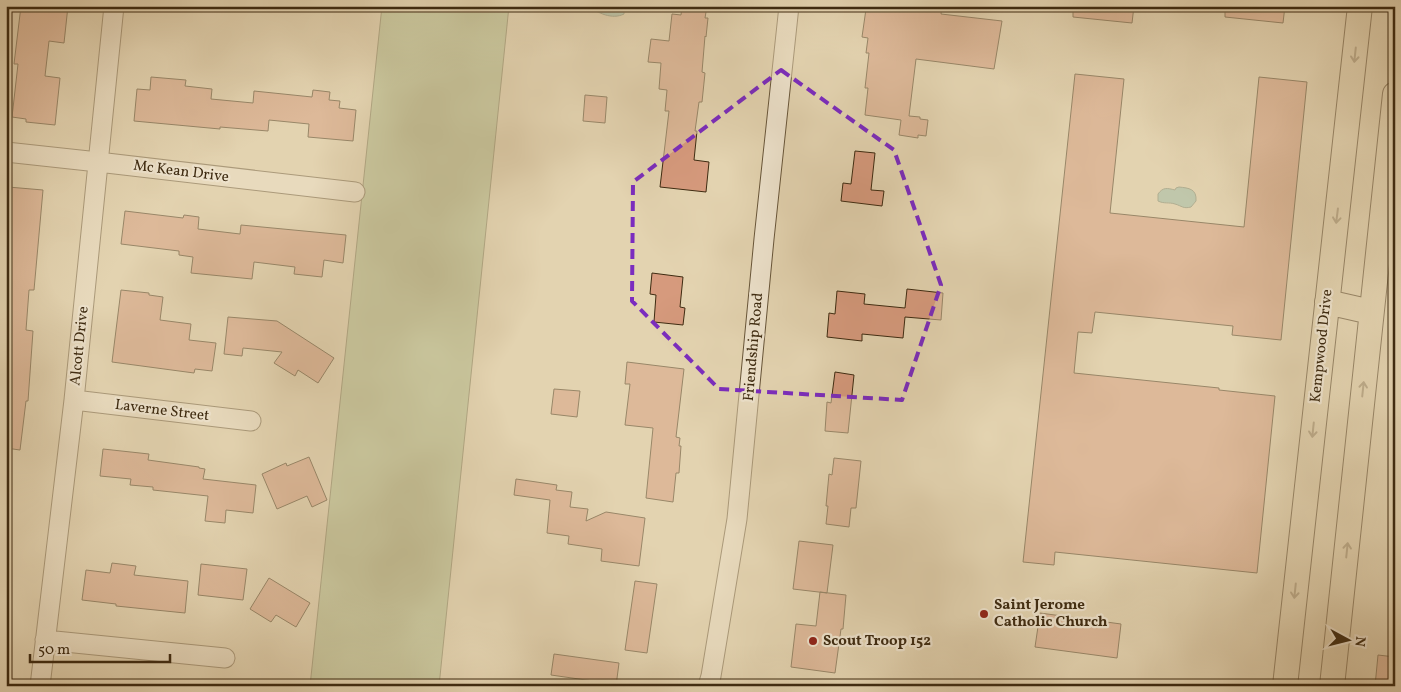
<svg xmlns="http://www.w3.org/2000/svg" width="1401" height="692" font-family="Vollkorn,serif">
	<rect width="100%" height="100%" fill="#e3d3b0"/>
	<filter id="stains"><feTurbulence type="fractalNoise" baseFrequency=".004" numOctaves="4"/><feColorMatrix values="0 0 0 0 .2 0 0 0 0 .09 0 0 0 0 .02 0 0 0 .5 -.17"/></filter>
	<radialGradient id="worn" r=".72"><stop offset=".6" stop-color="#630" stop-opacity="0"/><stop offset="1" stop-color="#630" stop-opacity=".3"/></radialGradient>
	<path fill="#afbe8f" stroke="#767450" d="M382,6H509L439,686H310Z"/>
	<path fill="#96b9a5" stroke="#73806a" d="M588,6H624V14C612,20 598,13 588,6Z
		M1179,187C1189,188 1197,189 1196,201L1191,207C1183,209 1182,206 1175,204C1169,202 1164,204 1158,201V194C1163,187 1167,188 1175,190L1176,188Z"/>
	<path fill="#d69a7d" stroke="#3e2b11" d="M21,6H68L64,43L49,41L45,76L60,78L55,125L26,122V119L12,117L18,64H14Z
		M682,6H707L705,18H708L706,37L705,36L702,72L705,73L702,102H699L695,131H697L694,160L709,162L706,192L660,187L669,111H665L667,90L659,89L661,63L648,62L651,39L669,41L672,14L681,15Z
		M871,6H942L941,14L1002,21L994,69L916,59L909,116L920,117V119L928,120L926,136L918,135V138L899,135L901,120L865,115L868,88H865L869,53H866L868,38L862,37L866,9L871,10Z
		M1073,6H1134L1132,23L1073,17Z
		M1225,6H1285L1283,23L1225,17Z
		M1075,74L1124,79L1110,213L1244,227L1259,77L1307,82L1281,340L1232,335L1233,326L1095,312L1092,333L1078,332L1074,373L1219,388V390L1275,396L1257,573L1055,552L1054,565L1023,562Z
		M151,77L186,80L185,86L212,89L211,99L253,103L254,91L312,97L313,90L330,92L329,100L340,101L339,108L356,110L353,141L308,137L309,124L269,120L268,131L220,127V129L134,121L137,89L150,90Z
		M585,95L607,97L605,123L583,121Z
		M855,151L875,153L871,190L884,191L882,206L841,201L843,183L851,184Z
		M8,187L43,190L34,290H29L26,330L33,331L28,401H26L20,450L6,448V203Z
		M125,211L183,218L184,215L199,217L198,229L240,234L241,225L346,235L343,263L324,260L322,277L294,274L295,267L254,262L252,279L191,273L193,257L179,255V251L121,244Z
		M652,273L683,277L680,307L685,308L683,325L654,322L656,295L650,294Z
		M907,289L943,293L941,320L905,317L903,338L862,334V341L827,337L829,313L835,314L837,291L865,294L864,304L905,308Z
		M121,290L149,293V295L163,297L160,320L191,324L189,340L216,343L212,371L195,369L194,373L112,362Z
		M228,317L277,321L334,358L318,383L298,370L295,376L274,363L282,352L243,348L242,356L224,354Z
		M627,362L684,369L676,437L680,438L679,446H681L679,473H676L673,502L646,498L653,428L625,425L630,384H625Z
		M835,372L854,375L848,433L825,431L827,402L831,403Z
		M554,389L580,391L577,417L551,414Z
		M103,449L149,454L148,460L199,467V468L205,469L203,479L256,485L253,513L226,510L225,523L205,521L208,496L153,490V487L130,485L131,479L100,476Z
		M309,457L327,500L312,507L307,496L277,509L262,474L286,463L287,466Z
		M834,458L861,461L856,508H851L849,527L826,524L828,506H826L829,474L832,475Z
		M516,479L557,485L556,490L572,492L570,507L588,509L586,521L606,512L645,518L639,566L601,561L602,549L568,544L569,536L547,533L550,500L514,495Z
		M799,541L833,545L827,593L793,589Z
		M112,563L136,566L134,575L188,581L185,613L116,606V604L82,600L86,570L110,573Z
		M201,564L247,569L243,600L198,595Z
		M269,578L310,603L296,627L276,615L271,622L250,609Z
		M635,581L657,584L647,653L625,650Z
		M820,592L846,595L843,629H841L835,673L791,667L796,624L816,626Z
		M1040,613L1121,624L1117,658L1035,647Z
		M554,654L619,663L616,686H593V681L551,675Z
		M1378,655L1395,657V686H1375Z"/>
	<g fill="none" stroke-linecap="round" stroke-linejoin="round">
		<defs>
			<path id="minor" d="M6,152L98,162L355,192
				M74,400L251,421
				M45,640L225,658
				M40,686L74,400L114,6
				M708,686L711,676L737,519L764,239L789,6"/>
			<path id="major" d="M1327,302L1371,312
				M1285,686L1360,6
				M1332,686L1395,94"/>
		</defs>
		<use href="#minor" stroke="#675539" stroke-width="21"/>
		<use href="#major" stroke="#3e2b11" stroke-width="26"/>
		<use href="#minor" stroke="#ede2cc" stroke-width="19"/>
		<use href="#major" stroke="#e3d3b0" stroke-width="24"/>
	</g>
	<defs><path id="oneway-shaft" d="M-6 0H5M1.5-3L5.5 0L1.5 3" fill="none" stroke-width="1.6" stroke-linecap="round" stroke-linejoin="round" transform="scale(1.25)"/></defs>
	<g stroke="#907f60">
		<use href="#oneway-shaft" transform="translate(1355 55) rotate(96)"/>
		<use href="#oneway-shaft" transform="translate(1337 216) rotate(97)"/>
		<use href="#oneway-shaft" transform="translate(1363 389) rotate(-84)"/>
		<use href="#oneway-shaft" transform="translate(1313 430) rotate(96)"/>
		<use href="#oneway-shaft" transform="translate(1347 550) rotate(-84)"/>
		<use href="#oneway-shaft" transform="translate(1295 591) rotate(96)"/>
	</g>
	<path d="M0 0H1401V692H0ZM781,70L894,150L941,285L902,400L719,389L632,301L633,182Z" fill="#e3d3b0" fill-opacity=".55" fill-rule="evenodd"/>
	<path fill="none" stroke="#7b2cbf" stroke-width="4" stroke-dasharray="10 6" stroke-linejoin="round" d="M781,70L894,150L941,285L902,400L719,389L632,301L633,182Z"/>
	<g fill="#8f2418" stroke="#ede2cc" stroke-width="2">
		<circle cx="984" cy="614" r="5"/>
		<circle cx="813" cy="641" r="5"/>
	</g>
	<g text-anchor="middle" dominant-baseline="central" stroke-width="4.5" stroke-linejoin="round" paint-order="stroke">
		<g font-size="15" fill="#3e2b11" stroke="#ede2cc">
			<text transform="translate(181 172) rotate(7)">Mc Kean Drive</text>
			<text transform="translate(80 346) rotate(-84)">Alcott Drive</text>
			<text transform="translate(1322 346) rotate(-84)">Kempwood Drive</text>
			<text transform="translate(754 347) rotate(-85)">Friendship Road</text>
			<text transform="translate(162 411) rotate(7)">Laverne Street</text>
		</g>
		<g font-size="15" font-weight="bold" fill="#3e2b11" stroke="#ede2cc" text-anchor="start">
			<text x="994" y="605">Saint Jerome<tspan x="994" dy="17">Catholic Church</tspan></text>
			<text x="823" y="641">Scout Troop 152</text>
		</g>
	</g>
	<rect width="1401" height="692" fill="none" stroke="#e3d3b0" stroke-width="25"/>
	<rect x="8" y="8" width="1386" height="677" fill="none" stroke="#3e2b11" stroke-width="2.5"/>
	<rect x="12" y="12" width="1376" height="667" fill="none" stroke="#3e2b11"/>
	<g transform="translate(1348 640) rotate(97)" stroke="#ede2cc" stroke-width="4" paint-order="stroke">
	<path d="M0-4L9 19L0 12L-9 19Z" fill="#3e2b11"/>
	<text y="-8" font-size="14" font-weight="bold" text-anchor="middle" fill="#3e2b11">N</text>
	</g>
	<path d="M30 654v8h140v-8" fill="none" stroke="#3e2b11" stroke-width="2.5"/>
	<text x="38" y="654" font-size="15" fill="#3e2b11" stroke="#ede2cc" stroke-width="4" paint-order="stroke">50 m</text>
	<rect width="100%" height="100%" filter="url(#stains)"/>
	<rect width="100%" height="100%" fill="url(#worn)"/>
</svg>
